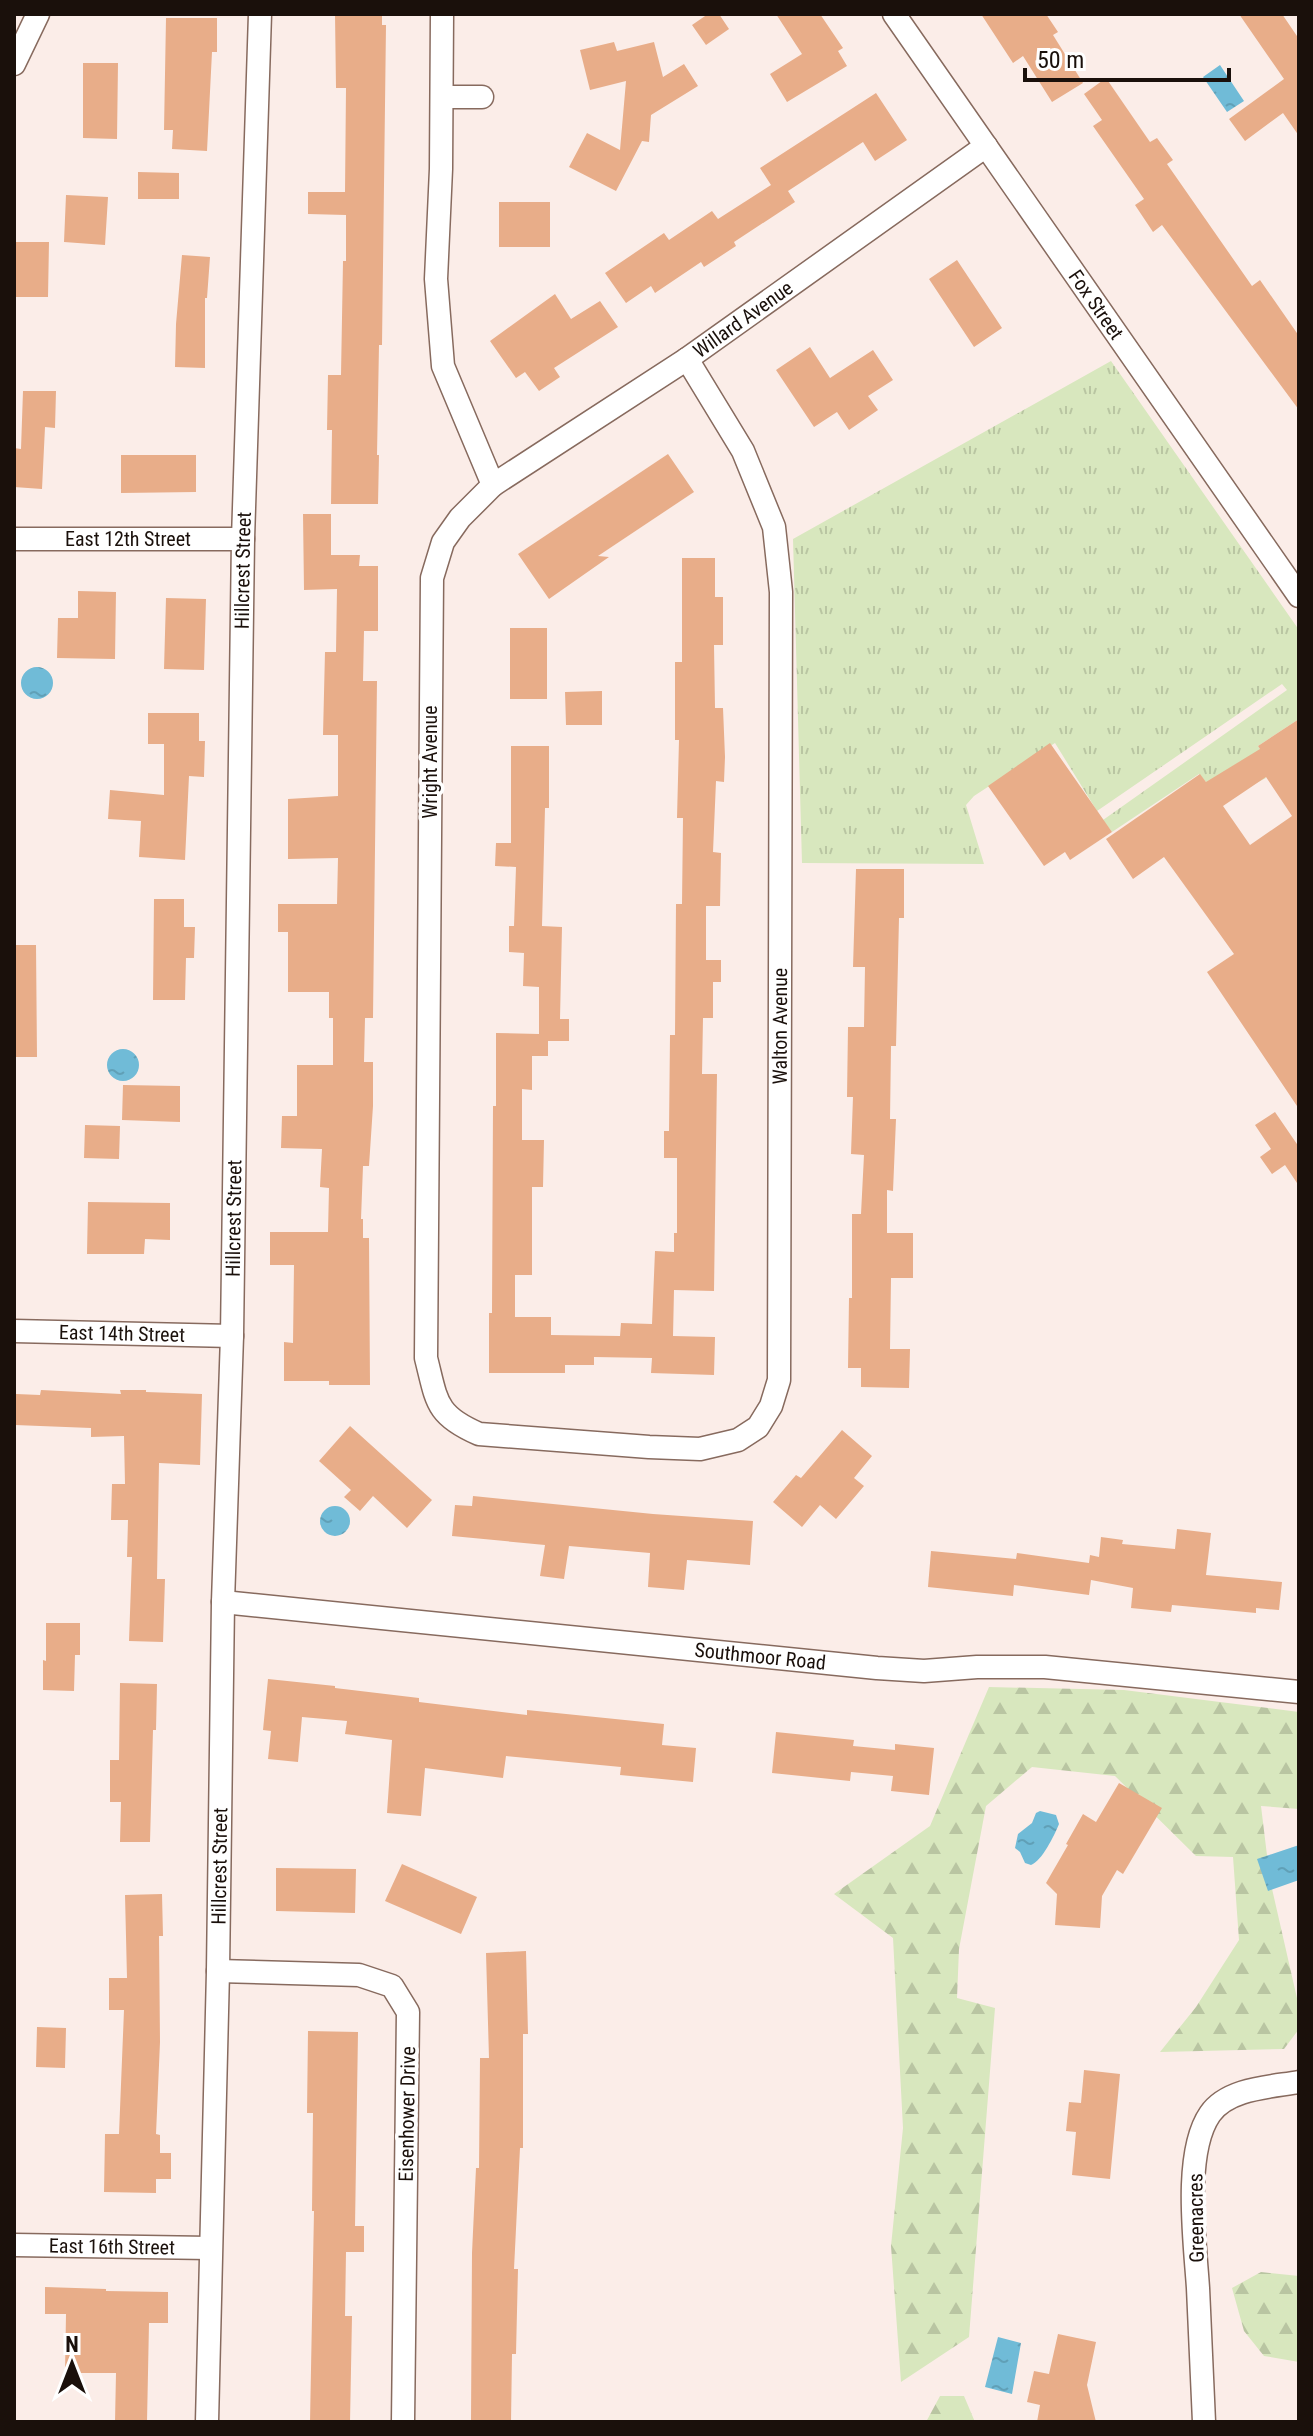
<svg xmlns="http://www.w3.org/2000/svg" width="1313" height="2436" font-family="'Roboto Condensed',sans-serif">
	<defs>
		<pattern id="grass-tufts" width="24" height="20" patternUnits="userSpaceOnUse" patternTransform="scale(2)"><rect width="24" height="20" fill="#d8e7be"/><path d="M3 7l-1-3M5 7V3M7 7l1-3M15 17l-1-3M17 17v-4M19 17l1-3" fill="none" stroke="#b9c5a2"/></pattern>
		<pattern id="forest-firs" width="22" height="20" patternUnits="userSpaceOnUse" patternTransform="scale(2)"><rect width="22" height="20" fill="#d8e7be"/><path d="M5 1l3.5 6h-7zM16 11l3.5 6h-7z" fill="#b9c5a2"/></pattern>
		<pattern id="water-ripples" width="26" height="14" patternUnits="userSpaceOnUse" patternTransform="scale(2)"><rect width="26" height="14" fill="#70bbd7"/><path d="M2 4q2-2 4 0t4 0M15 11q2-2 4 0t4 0" fill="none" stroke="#60a0b7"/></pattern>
	</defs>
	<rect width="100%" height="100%" fill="#fbede8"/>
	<path fill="url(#grass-tufts)" d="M1111,361L1299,630V719L1258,746L1267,759L1258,766L1266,778L1256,783L1241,761L1207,783L1199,774L1112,832L1103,820L1287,690L1282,684L1097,811L1055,743L974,796L966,805L984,864L802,863L793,539Z"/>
	<path fill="url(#forest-firs)" d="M989,1687L1124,1690L1299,1712V1809L1261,1806L1270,1880L1299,2007V2029L1284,2049L1160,2052L1196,2007L1239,1940L1233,1857L1196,1856L1115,1776L1032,1767L986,1806L959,1949L957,1998L995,2008L969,2337L901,2382L891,2246L903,2128L893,1938L834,1894L930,1826Z
		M1261,2272L1299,2276V2362L1264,2356L1244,2331L1232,2288Z
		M940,2396H964L975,2422H926Z"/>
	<path fill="url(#water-ripples)" d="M1220,65L1244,101L1227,112L1203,77Z
		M21 683a16 16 0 1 1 32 0a16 16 0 1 1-32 0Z
		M107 1065a16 16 0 1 1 32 0a16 16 0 1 1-32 0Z
		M320 1521a15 15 0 1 1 30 0a15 15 0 1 1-30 0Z
		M1040,1811L1056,1815L1059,1824C1054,1836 1042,1861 1031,1865L1025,1863L1020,1852L1015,1848L1018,1834L1032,1823L1036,1813Z
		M1299,1845V1880L1268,1891L1257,1859Z
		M998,2337L1021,2343L1012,2394L985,2387Z"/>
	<path fill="#e8ad89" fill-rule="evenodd" d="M335,14H382V25H386L382,345H379L377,455H379L378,504H331L332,430H327L328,375H341L343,261H346V215L308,214V192H345L346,88H336Z
		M708,14H719L729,29L706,45L692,25Z
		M776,14H820L843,48L838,51L847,66L787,102L770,74L802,54Z
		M981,14H1046L1058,32L1053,35L1083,83L1052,102L1023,56L1013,63Z
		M1239,14H1282L1299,39V136L1283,113L1245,141L1229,119L1284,79Z
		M166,18H217V52H212L207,151L172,149L173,130H164Z
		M614,42L617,51L654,42L663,77L684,64L698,86L651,115L649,142L642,141L616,191L569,167L587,133L620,150L626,81L590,90L580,50Z
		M83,63H118L117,139L83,138Z
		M1106,78L1150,142L1157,138L1173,160L1167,164L1252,286L1260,280L1299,336V410L1162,225L1153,232L1135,205L1144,199L1093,126L1102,120L1084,94Z
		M876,93L907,140L875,161L863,142L788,191L795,202L734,242L736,246L704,267L701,262L655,293L651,286L626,303L605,273L664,233L669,240L712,211L718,219L771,185L760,168Z
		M138,172L179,173V199H138Z
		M66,195L108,197L105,245L64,242Z
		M499,202H550V247H499Z
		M14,242H49L48,297H14Z
		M182,255L210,257L207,298H205V368L175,367L176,324Z
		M957,260L1002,328L974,347L929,279Z
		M555,294L571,319L600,301L618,327L554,368L560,377L539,391L525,372L516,378L490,341Z
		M810,347L830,378L873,350L893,380L868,396L878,410L849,430L837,412L814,427L776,370Z
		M23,391H56L55,428L45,427L42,489L14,487V448L21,449Z
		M668,454L694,492L598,556L609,557L549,599L518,554Z
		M121,455H196V492L121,493Z
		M303,514H331V555H360L359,566H378V631H364L363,681H377L373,1018H365L364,1062H373V1106L369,1166H363L361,1219H363V1238H369L370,1385H329V1381H284V1342L293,1343L294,1265H270V1232H328L329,1188L320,1187L322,1149L281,1148L282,1116H297V1065H333V1018H329V992H288V932H278V904H337L338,858L288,859V799L338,796V735H323L325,652H336L337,589L304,590Z
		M682,558H715V597H723V645H714L715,708H723L725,757L724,782L716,781L713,852L721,853L720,906H706V960H721V982H713V1018H703L702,1074H717L714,1291L674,1290L673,1336L715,1337L714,1375L651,1373L652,1358L594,1357V1365H565V1373H489V1313H492L493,1106H496V1033L539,1034V987L523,986L524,953L509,952V926H514L516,867L495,866L496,843H511V746H549V808H545L542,926L562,927L560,1019H569V1041H548V1056H532V1090L522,1089V1140H544L543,1187H532V1275H515V1317H551V1335L620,1336L621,1323L652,1324L655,1251L674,1252V1233H677V1158H664V1131H669L670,1035H675L676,904H682L683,818H677L679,740H675V662H682Z
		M78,591L116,592L115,659L57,658L58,618H78Z
		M166,598L206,599L204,670L164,669Z
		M510,628H547V699H510Z
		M602,691V725H566L565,692Z
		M148,713H199V741H205L204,777L189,776L185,860L139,857L141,821L108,819L110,790L164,795V744H148Z
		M1299,719V1109L1207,972L1234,954L1219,933L1164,857L1133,879L1106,839L1200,774L1206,782L1260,749L1258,746ZM1266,777L1292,816L1250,845L1223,806Z
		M1050,743L1112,832L1070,860L1065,852L1044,866L988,786Z
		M856,869H904V918H899L896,1046H891L890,1119H896L893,1191L887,1190V1233H913V1278H891L890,1349H910L909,1388L861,1387V1368H848L849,1298H852V1214H861L864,1155L851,1154L853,1097H847L848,1027H864L865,967H853Z
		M154,899H184V927H195L194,958H186L185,1000H153Z
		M14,945H36L37,1057H14Z
		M123,1085L180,1086V1122L122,1120Z
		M1275,1112L1299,1147V1186L1285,1165L1272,1174L1260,1157L1271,1149L1255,1125Z
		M85,1125L120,1126L119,1159L84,1158Z
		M88,1202L170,1203V1240L145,1239L144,1254H87Z
		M41,1390L121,1394L120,1390H146V1392L202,1394L200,1465L159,1463L157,1579H165L163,1642L129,1641L132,1557H127L128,1520H111L112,1484H125L124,1436L91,1437V1428L15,1425L16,1394L40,1395Z
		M350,1426L432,1500L407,1528L373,1496L360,1511L344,1497L351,1490L319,1461Z
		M842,1430L872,1456L854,1478L864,1486L836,1519L820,1505L802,1527L773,1502L796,1475L801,1478Z
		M473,1496L653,1514L753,1521L750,1565L687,1560L684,1590L648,1587L650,1553L569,1546L564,1579L540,1576L545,1545L452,1536L455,1505L472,1506Z
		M1177,1529L1211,1533L1206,1575L1282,1582L1279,1610L1256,1608V1613L1172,1605L1171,1612L1131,1608L1133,1588L1091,1580L1089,1595L1014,1585L1013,1596L928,1587L931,1551L1016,1559L1017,1553L1089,1563L1090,1555L1099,1557L1101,1537L1123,1540L1122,1544L1175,1549Z
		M46,1623H80V1655H75L74,1691L43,1690V1660L46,1661Z
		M268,1679L335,1686V1688L419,1698V1702L527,1715V1710L664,1724L662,1745L696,1748L693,1782L620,1775L621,1767L506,1756L503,1778L425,1768L421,1816L387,1813L392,1740L345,1734L347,1721L302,1717L298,1762L268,1759L271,1731L263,1730Z
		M120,1683L157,1684L156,1730H153L150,1842H120L121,1802H110V1760H119Z
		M776,1732L854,1740L853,1746L895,1750V1744L934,1748L929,1795L891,1791L893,1776L851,1772L850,1781L772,1773Z
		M1119,1783L1162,1808L1123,1874L1117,1870L1102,1896L1100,1928L1055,1925L1057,1894L1046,1883L1068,1845L1066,1844L1083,1814L1096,1822Z
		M402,1864L477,1897L461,1934L385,1901Z
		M276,1868L356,1869L355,1913L276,1911Z
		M162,1894L163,1936H159L160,2042L156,2134L160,2135V2153H171V2179H156V2193L104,2192L105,2134H119L124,2010H109V1978H127L125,1895Z
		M526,1951L528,2034H523V2148H520L514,2269H518L516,2354H512L511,2422H471L472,2253L476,2168H479L480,2058H489L486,1953Z
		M37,2027L66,2028L65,2068L36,2067Z
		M308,2031L358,2032L355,2226H364V2252H346L345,2316H352L350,2422H310L314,2211H312L313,2113H307Z
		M1084,2070L1120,2074L1110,2179L1072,2175L1076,2132L1066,2131L1069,2102L1081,2103Z
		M45,2287L106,2289V2291L168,2292V2323H149L147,2422H115L116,2373H65L66,2314H45Z
		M1058,2334L1096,2342L1087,2385L1096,2422H1037L1040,2405L1027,2402L1034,2371L1049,2374Z"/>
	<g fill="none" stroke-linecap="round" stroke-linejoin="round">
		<defs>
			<g id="street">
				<path id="s1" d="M442,14L441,169L436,279L443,366L493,485L460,518L443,542L432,578L426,1358C437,1401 435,1415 479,1434L649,1447L700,1449L738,1440L758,1427L771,1406L779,1380L781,592L774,527L743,451L687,359"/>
				<path id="s2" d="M894,14L1299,596"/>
				<path d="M14,64L38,14"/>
				<path d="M442,97H482"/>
				<path id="s3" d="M493,485L687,359L986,146"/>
				<path id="s4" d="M14,539H243"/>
				<path id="s5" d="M14,1331L232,1336"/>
				<path id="s6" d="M223,1602L877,1668L924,1671L977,1667H1045L1299,1692"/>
				<path d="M218,1971L359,1975L392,1986L408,2012L403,2422"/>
				<path id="s7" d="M14,2245L210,2248"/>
				<path id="s8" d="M207,2422L218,1971L223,1602L232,1336L243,539L260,14"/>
				<path d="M1204,2422C1202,2377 1200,2333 1198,2288C1195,2242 1183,2153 1210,2114C1228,2088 1271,2087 1299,2082"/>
			</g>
		</defs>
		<use href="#street" stroke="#876a5e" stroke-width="25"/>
		<use href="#street" stroke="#fff" stroke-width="22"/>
	</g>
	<g text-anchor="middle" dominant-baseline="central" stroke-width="7" stroke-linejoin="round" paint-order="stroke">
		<g font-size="20" fill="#1a100b" stroke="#fff">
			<text stroke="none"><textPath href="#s2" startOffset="354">Fox Street</textPath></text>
			<text stroke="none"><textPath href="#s3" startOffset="300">Willard Avenue</textPath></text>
			<text stroke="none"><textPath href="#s4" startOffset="114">East 12th Street</textPath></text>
			<text stroke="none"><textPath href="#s8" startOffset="1852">Hillcrest Street</textPath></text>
			<text transform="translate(430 762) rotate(-90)">Wright Avenue</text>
			<text stroke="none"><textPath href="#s1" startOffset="2164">Walton Avenue</textPath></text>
			<text stroke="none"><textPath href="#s8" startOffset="1204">Hillcrest Street</textPath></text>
			<text stroke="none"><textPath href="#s5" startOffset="108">East 14th Street</textPath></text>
			<text stroke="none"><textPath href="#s6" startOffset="540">Southmoor Road</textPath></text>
			<text stroke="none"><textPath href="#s8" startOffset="556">Hillcrest Street</textPath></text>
			<text transform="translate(407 2114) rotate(-89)">Eisenhower Drive</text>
			<text transform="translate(1196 2218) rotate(-91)">Greenacres</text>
			<text stroke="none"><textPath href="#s7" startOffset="98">East 16th Street</textPath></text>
		</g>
	</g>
	<rect width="1313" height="2436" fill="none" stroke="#1a100b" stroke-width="32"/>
	<g transform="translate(72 2364)" stroke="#ffffff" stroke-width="6" paint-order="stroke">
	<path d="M0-6L14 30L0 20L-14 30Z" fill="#1a100b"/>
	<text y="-12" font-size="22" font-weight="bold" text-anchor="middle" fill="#1a100b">N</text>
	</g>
	<path d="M1025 68v12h204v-12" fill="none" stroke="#1a100b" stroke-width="4"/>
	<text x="1037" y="68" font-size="24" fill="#1a100b" stroke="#ffffff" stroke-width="6" paint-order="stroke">50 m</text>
</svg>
